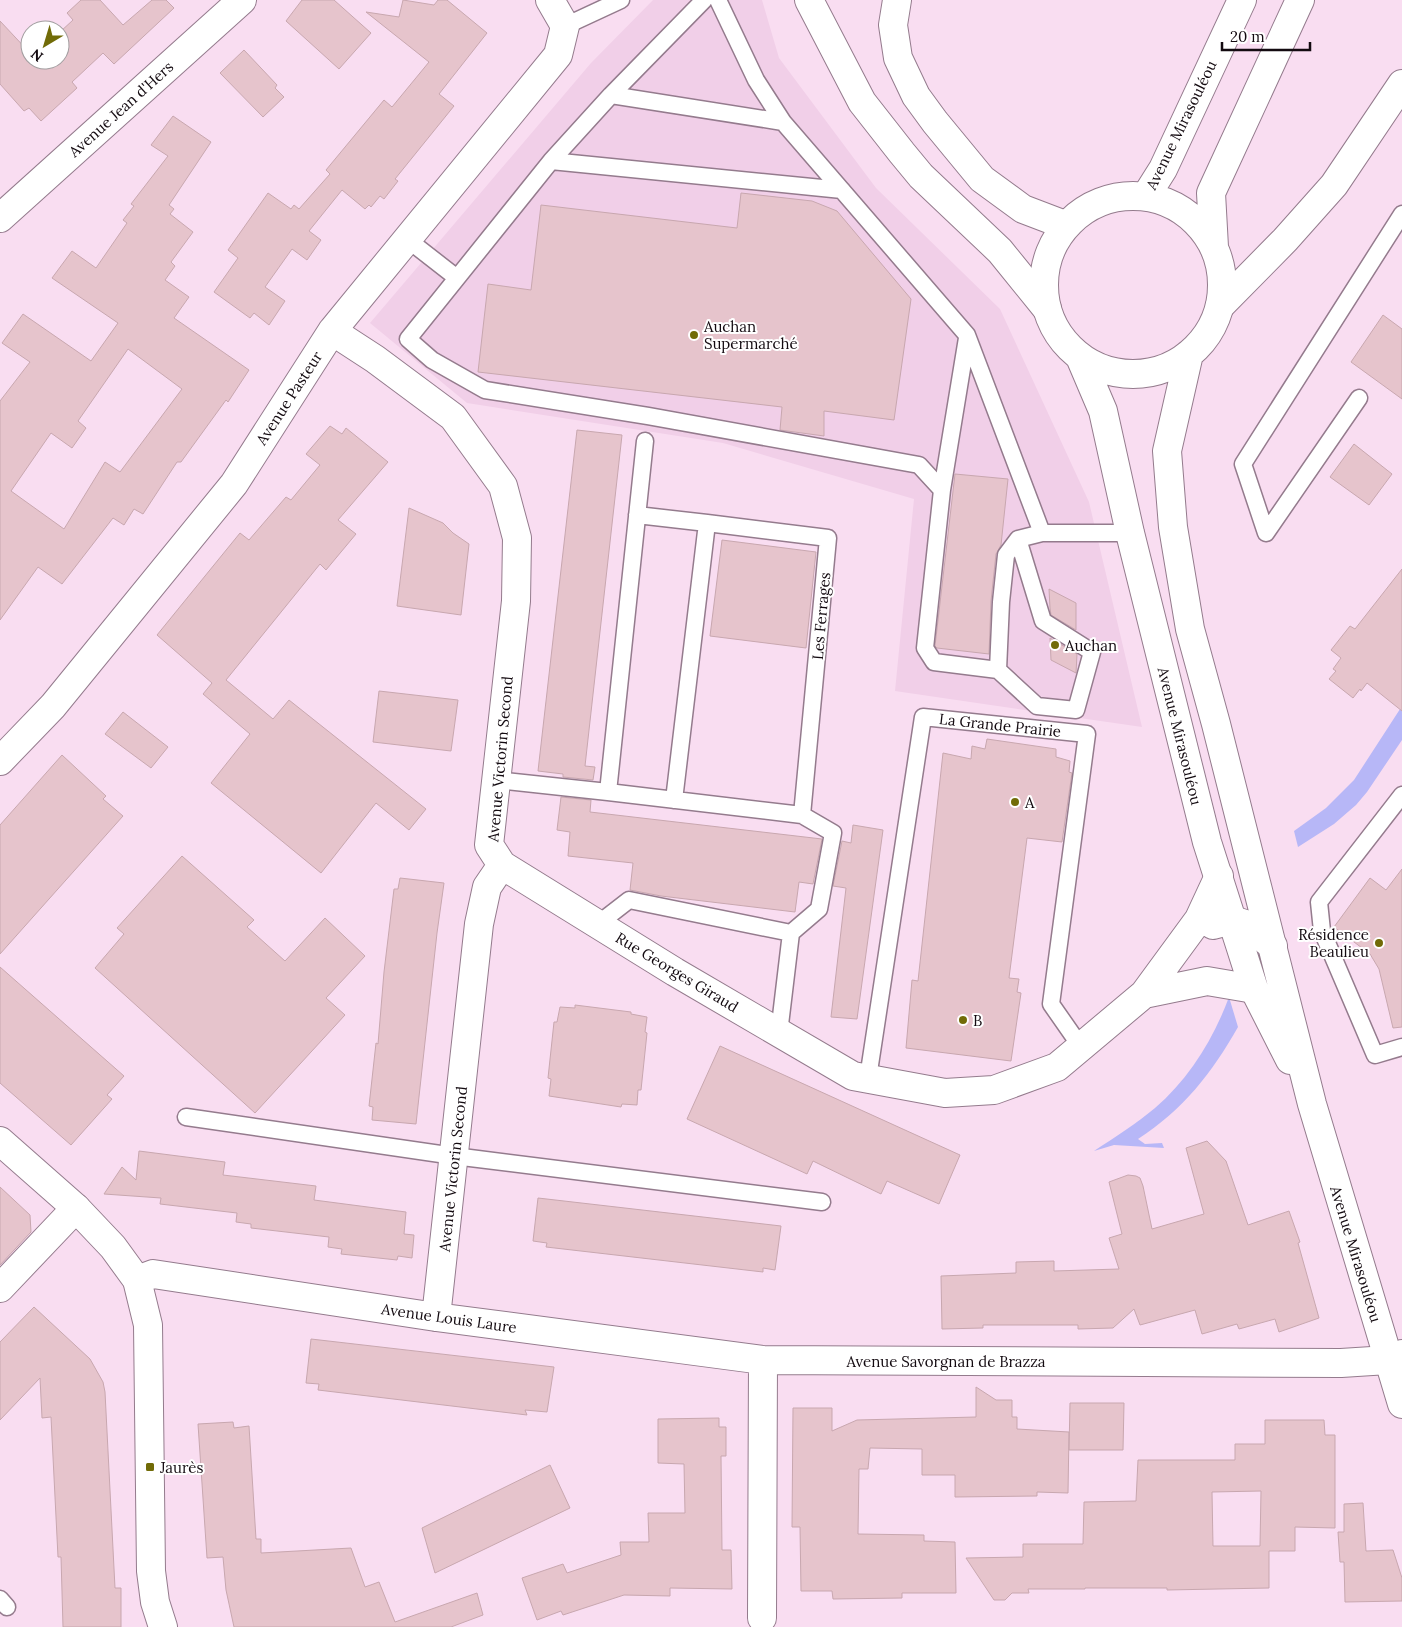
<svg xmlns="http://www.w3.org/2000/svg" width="1402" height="1627" font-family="Lora,serif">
	<rect width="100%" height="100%" fill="#f9ddf1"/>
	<path fill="#f1cfe8" d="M653,0H762L779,58L876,188L1000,309L1089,502L1142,727L895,691L914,499L723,443L467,403L370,323L591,63Z"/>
	<path fill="#b7b7f7" d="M1402,706V740L1367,792L1356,805L1334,824L1298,847L1294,831L1326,808L1354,780Z
		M1229,997L1238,1027C1212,1073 1183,1110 1138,1139L1145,1144L1162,1143L1164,1148L1114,1145L1094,1151C1115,1137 1136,1124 1155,1108C1189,1079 1214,1038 1229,997Z"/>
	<path fill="#e6c4cc" stroke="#c8a7af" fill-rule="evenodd" d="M81,0H100L123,25L152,0H166L174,8L114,64L103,53L72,82L77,88L41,121L29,108L24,111L0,84V21L30,53V60H60V32L73,20L67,13Z
		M302,0H334L371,33L339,69L286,21Z
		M403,0L434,5L438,0H447L487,33L439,94L454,106L395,179L398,181L384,199L380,196L371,207L369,205L365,209L342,190L309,231L321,240L307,260L292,249L265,287L285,301L269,325L254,313L250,318L214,292L238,258L228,250L268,193L291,209L294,205L299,209L330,174L326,170L384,100L392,107L429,62L366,12L399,17Z
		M244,50L277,85L275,88L284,97L263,117L220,73Z
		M173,116L211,142L169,205L174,209L170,214L193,232L171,262L175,266L165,280L189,297L174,318L249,370L228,402L226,400L181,462H177L143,514L134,509L124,525L113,518L62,584L38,567L0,620V401L30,362L2,343L23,314L91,361L118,323L52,278L72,251L96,268L127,223L123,220L134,206L131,204L168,156L151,145ZM128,349L182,389L120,472L105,462L64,529L11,491L51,433L72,448L86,428L78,421Z
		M741,193L812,201L837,211L911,299L894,420L824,411V436L780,430L782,407L478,372L488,284L531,290L541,205L737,228Z
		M1383,315L1402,329V399L1351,362Z
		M330,426L342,434L346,428L388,462L338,520L356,534L326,570L320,564L226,680L273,719L289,700L426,809L409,830L376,803L321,873L211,783L250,734L203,694L212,683L157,635L240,533L249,540L286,497L291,500L320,465L306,454Z
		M577,430L622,435L585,766L595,767L593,780L563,777V774L538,771Z
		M1354,444L1392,474L1369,505L1330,477Z
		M955,474L1008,479L1001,545L996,554L991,601L989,654L937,648L935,646Z
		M409,508L443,523L453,533L469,544L461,615L397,606Z
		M722,540L816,552L806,648L710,636Z
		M1402,569V711L1367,683L1361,691L1360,689L1353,698L1329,679L1336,671L1333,669L1341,658L1331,650L1350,626L1355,629Z
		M1049,589L1076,603V630L1051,615L1050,608Z
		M1050,638L1077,654L1076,673L1051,660Z
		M379,691L458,700L451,751L373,742Z
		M123,712L168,747L151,768L105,734Z
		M987,739L1056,749V757L1070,761L1069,772L1072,773L1062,842L1027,838L1009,978L1019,979L1017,992L1021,993L1011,1061L906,1048L912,980L918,981L943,753L971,759L972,746L985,749Z
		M62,755L106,796L103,799L123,816L0,954V825Z
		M561,797L591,800L590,812L822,839L813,884L799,882L795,912L661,896L630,890L633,863L568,856L570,832L557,830Z
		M853,825L883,830L857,1019L831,1017L846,888L833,886L842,841L851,843Z
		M182,856L254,920L247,927L285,961L325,918L365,956L326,998L345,1015L255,1113L95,968L124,934L117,928Z
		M1402,869V1027L1393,1028L1379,969L1370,954L1334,927L1370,878L1386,890Z
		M400,878L444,883L437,933L416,1124L372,1120L373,1107L369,1106L376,1043L378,1044L384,972L394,889H398Z
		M0,967L124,1076L107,1095L112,1099L71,1145L0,1083Z
		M575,1005L631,1012V1014L647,1017L645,1032L647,1033L641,1090H638L637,1105L622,1104L621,1107L549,1096L551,1079L548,1078L554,1022H557L560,1007L575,1008Z
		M720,1046L960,1155L939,1204L887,1181L881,1194L813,1161L807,1174L687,1119Z
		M1207,1141L1226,1161L1248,1225L1289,1211L1300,1242L1298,1243L1319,1318L1279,1332L1275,1319L1239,1329L1237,1324L1202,1334L1195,1310L1140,1325L1134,1309L1113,1328L1078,1329V1325H983V1328L942,1329L941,1276L1016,1273V1262L1054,1261V1271L1119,1269L1109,1238L1122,1234L1109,1182L1128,1175L1136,1176L1140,1178L1143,1186L1152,1229L1204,1214L1186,1148Z
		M139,1151L225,1162L223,1175L316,1186L314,1200L406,1212L404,1234L414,1235L412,1258L398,1256L397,1260L341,1254L342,1249L328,1247L329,1237L251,1228V1224L236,1222L237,1213L160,1204L161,1198L104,1194L122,1167L136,1180Z
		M0,1187L30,1215L31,1232L0,1265Z
		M538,1198L781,1226L775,1270L763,1268V1272L546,1247L547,1243L533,1241Z
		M34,1307L90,1359L103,1382L105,1392L115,1588H121V1627H63L61,1557H58L51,1417L42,1418L40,1378L0,1420V1342Z
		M311,1339L554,1367L547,1412L525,1410L527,1415L318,1390L319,1384L306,1383Z
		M976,1387L996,1400H1012V1417H1017V1429L1069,1432L1068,1493L1037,1492V1496L955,1497V1475H922V1449L870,1448L868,1469H859L858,1534L924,1535V1541L955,1542L956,1593H902V1598L833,1599L832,1591H801L800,1527H792L793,1408H832V1431L857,1420L976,1417Z
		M1070,1403H1124L1123,1450H1069Z
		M719,1418V1427H726V1456H721L722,1550H731L732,1589L670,1588V1596L624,1595L563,1615L561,1611L537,1620L522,1578L563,1564L567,1573L621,1555L620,1542H649L648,1513H685L684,1464L658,1463V1419Z
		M1265,1420H1324L1325,1435H1335V1528L1295,1527V1551H1269V1588L1167,1590V1588H1085V1589H1028L1029,1593H1012L1005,1600H994L966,1558L1023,1557V1544H1083L1084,1502L1136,1501L1138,1460H1235V1444H1265ZM1261,1491L1260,1546H1213L1212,1492Z
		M233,1422L234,1428L249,1426L256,1539H261V1553L351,1548L365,1587L379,1582L395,1622L477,1593L483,1615L451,1627H234L226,1590L223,1557L207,1558L198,1424Z
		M550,1465L570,1508L435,1573L422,1528Z
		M1363,1503L1366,1551L1393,1550L1402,1578V1601L1345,1602L1344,1562H1340L1338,1532H1344V1504Z"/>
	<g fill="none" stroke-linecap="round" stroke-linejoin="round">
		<defs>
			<path id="service" d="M704,0L611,95L551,161L408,339L432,360L485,390L648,416L919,465L942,490
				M718,0L756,80L783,122L967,335L1042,533H1130
				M565,26L621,0
				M611,95L783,122
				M551,161L842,190
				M407,239L457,278
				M967,338L942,490L925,648L934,662L998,670L1037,706L1076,710L1092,652L1043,621L1018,539
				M1359,398L1266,533L1243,464L1402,214
				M637,515L707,523
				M998,670L1001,602L1006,555L1018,539L1042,533
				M496,780L608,792L645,441
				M608,792L802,815L828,538L707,523L674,800
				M1402,795L1319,902L1322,931L1375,1055L1402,1047
				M598,924L629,900L791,933L779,1033
				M791,933L819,909L833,833L802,815
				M868,1078L923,717L1087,734L1051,1004L1081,1047
				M186,1117L454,1156L822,1202
				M0,1599L7,1607"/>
			<path id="minor" d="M0,218L242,0
				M332,331L375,359L453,417L503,486L517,538L516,601L489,845L502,865L675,972L853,1076L945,1093L994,1090L1057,1067L1144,994L1199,919L1219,876
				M0,761L53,706L234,484L332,331L558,55L565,26L550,0
				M1213,925L1232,920L1245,924L1273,946
				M1144,994L1207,981L1254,989
				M137,1280L153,1274L436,1317L763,1360L1341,1363L1388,1360L1402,1354
				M0,1288L76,1208
				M436,1317L479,924L487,887L502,865
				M762,1618L763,1360"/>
			<path id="tertiary" d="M1220,306L1285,240L1334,185L1402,84"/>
			<path id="secondary" d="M1146,196L1163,169L1242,0
				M1044 285a89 89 0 1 1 178 0a89 89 0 1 1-178 0Z
				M1214,247L1211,193L1300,0
				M1189,354L1167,451L1173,527L1190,629L1216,724L1312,1104L1402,1404
				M1080,357L1103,411L1130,533L1207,842L1254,989L1290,1060"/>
			<path id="primary" d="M0,1141L76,1208L113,1247L137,1280L148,1325L151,1571L155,1602L163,1627"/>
			<path id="motorway" d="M809,0L862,102L902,153L921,176L1000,251L1047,309
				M897,0L893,25L898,58L916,96L935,122L982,179L1023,209L1065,225"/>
		</defs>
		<use href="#service" stroke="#947b8d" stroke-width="19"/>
		<use href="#minor" stroke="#947b8d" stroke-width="30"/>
		<use href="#tertiary" stroke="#947b8d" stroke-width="30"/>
		<use href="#secondary" stroke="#947b8d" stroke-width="30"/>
		<use href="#primary" stroke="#947b8d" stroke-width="30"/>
		<use href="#motorway" stroke="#947b8d" stroke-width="30"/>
		<use href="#service" stroke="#fff" stroke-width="16"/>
		<use href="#minor" stroke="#fff" stroke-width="28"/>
		<use href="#tertiary" stroke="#fff" stroke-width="28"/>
		<use href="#secondary" stroke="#fff" stroke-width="28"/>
		<use href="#primary" stroke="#fff" stroke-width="28"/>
		<use href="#motorway" stroke="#fff" stroke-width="28"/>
	</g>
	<g fill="#716b07" stroke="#fff" stroke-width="2">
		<circle cx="694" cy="335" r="5"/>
		<circle cx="1055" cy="645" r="5"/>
		<circle cx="1015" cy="802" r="5"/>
		<circle cx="1379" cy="943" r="5"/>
		<circle cx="963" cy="1020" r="5"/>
		<rect x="145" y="1462" width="10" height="10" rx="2.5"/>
	</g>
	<g text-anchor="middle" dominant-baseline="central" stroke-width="4" stroke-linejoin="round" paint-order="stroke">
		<g font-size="15" fill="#130a10" stroke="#fff">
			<text transform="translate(121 109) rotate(-42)">Avenue Jean d'Hers</text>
			<text transform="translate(1181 125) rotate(-64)">Avenue Mirasouléou</text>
			<text transform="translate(289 398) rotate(-57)">Avenue Pasteur</text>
			<text transform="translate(821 616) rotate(-85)">Les Ferrages</text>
			<text transform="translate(1000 725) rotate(6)">La Grande Prairie</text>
			<text transform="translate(1180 736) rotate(76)">Avenue Mirasouléou</text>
			<text transform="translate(500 759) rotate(-85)">Avenue Victorin Second</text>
			<text transform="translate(677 972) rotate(31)">Rue Georges Giraud</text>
			<text transform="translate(453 1169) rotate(-84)">Avenue Victorin Second</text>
			<text transform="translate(1356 1254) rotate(73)">Avenue Mirasouléou</text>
			<text transform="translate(449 1318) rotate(8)">Avenue Louis Laure</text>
			<text x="946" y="1361">Avenue Savorgnan de Brazza</text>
		</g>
		<g font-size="15" fill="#130a10" stroke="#fff" text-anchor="start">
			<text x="704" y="326">Auchan<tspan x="704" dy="17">Supermarché</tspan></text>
			<text x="1065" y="645">Auchan</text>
			<text x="1025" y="802">A</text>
			<text x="1369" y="934" text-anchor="end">Résidence<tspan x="1369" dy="17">Beaulieu</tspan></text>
			<text x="973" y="1020">B</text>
			<text x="160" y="1467">Jaurès</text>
		</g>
	</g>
	<g transform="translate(45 45) rotate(218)"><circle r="24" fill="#ffffff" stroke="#a19d9f"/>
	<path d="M0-4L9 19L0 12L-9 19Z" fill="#716b07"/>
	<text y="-8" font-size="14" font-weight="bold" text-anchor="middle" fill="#130a10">N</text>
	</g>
	<path d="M1222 42v8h88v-8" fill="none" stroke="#130a10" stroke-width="2.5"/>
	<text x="1230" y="42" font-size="15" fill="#130a10" stroke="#ffffff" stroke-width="4" paint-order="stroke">20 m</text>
</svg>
